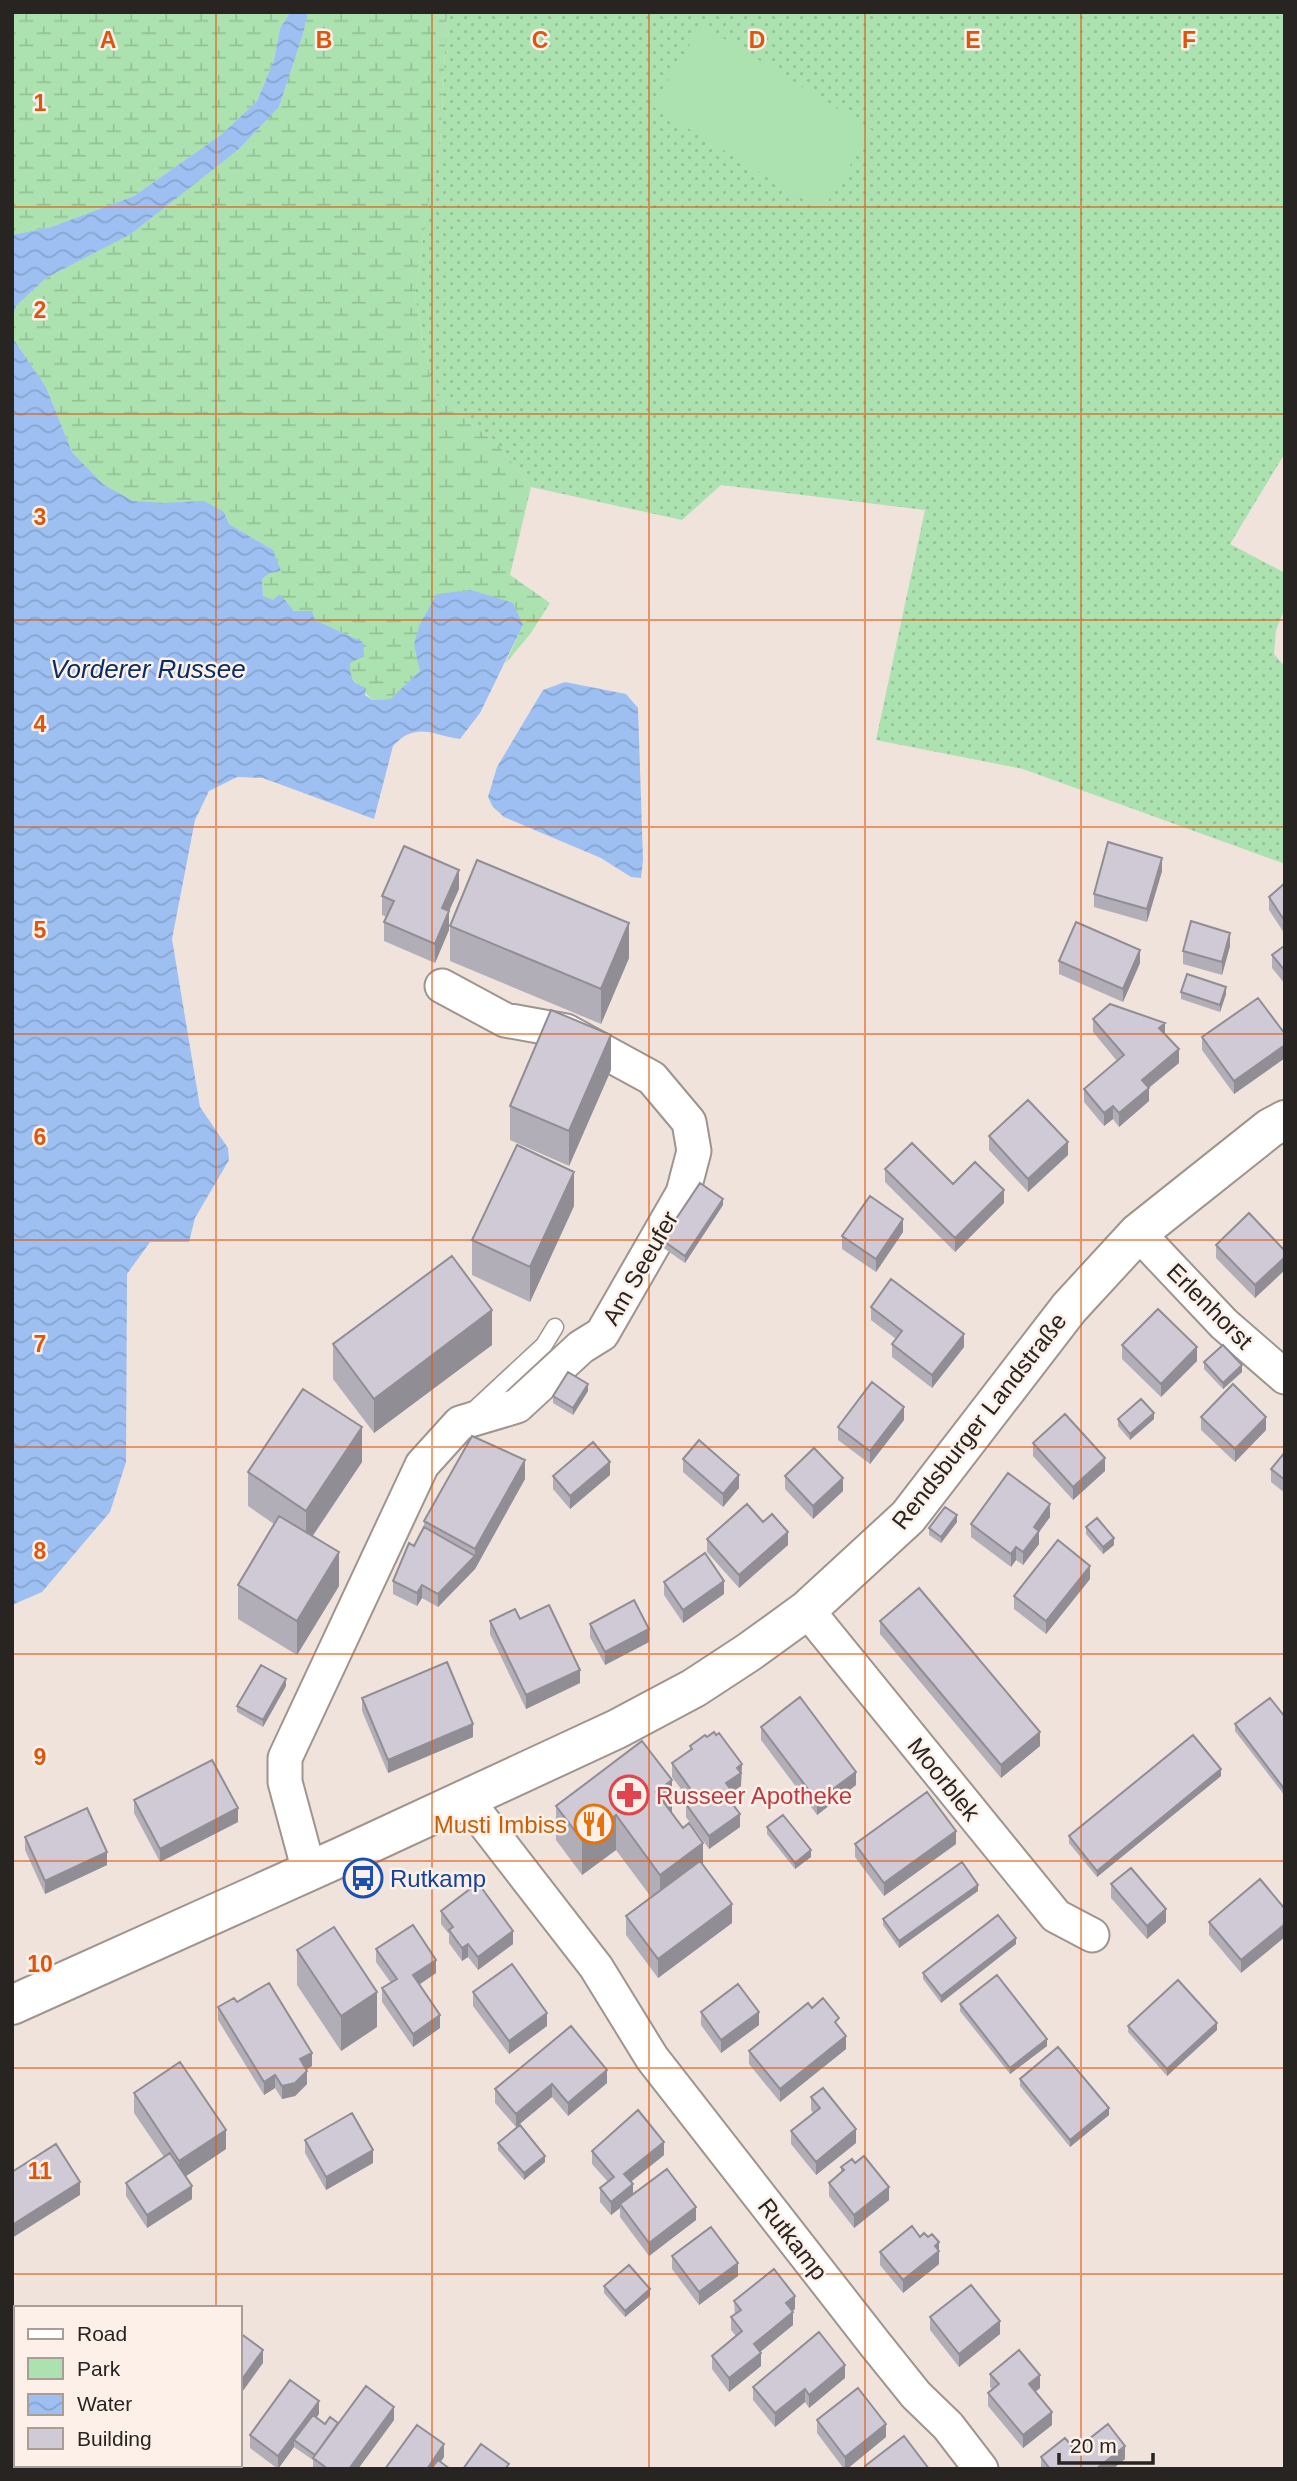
<svg xmlns="http://www.w3.org/2000/svg" width="1297" height="2481" font-family="Helvetica,sans-serif">
	<defs>
		<pattern id="grass-dots" width="8" height="8" patternUnits="userSpaceOnUse" patternTransform="scale(1.75)"><rect width="8" height="8" fill="#ace1b0"/><path d="M2 2h.1M6 6h.1" fill="none" stroke="#94c197" stroke-width="1.8" stroke-linecap="round"/></pattern>
		<pattern id="wetland-marsh" width="20" height="14" patternUnits="userSpaceOnUse" patternTransform="scale(1.75)"><rect width="20" height="14" fill="#ace1b0"/><path d="M1 5h8M5 5V1M11 12h8M15 12V8" fill="none" stroke="#94c197"/></pattern>
		<pattern id="water-waves" width="16" height="10" patternUnits="userSpaceOnUse" patternTransform="scale(1.75)"><rect width="16" height="10" fill="#9dbff2"/><path d="M0 5q4-4 8 0t8 0" fill="none" stroke="#87a4cf"/></pattern>
	</defs>
	<rect width="100%" height="100%" fill="#efe3dc"/>
	<path fill="url(#grass-dots)" d="M447,12H1285V453L1230,544L1285,573V608L1276,630L1274,654L1285,667V864L1023,769L876,740L925,510L721,485L682,520L531,487L499,446L433,392L415,297L426,214L440,151Z"/>
	<path fill="url(#wetland-marsh)" d="M12,12H290L280,29L274,60L257,101L222,134L134,196L51,227L12,235Z
		M308,12H447L440,151L426,214L415,297L433,392L499,446L531,487L510,575L550,603L531,633L505,664L523,625L420,671L390,699L372,700L350,676V663L363,642L263,596L262,579L270,573L273,550L229,524L224,512L133,501L103,484L72,452L46,387L12,337V319L16,306L46,278L132,233L238,150L279,107L303,34Z"/>
	<path fill="#ace1b0" d="M702,25L872,130L822,211L652,106Z"/>
	<path fill="url(#water-waves)" d="M290,12H308L303,34L279,107L238,150L131,234L46,278L16,306L12,319V235L51,227L134,196L222,134L257,101L274,60L280,29Z
		M12,337L46,387L72,452L103,484L133,501L164,503L204,501L224,512L229,524L273,550L281,571L270,573L262,579L263,596L273,600L280,594L294,611H312L315,620L363,642L364,656L350,663C350,678 352,683 366,688L365,695L372,700L390,699L420,671L414,644L420,624L437,594L471,590L513,603L523,625L480,713L460,739C432,735 416,721 393,746L374,819L263,778L237,777L209,791L195,820L172,939L200,1107L228,1148L229,1160L195,1218L189,1242H150L127,1274L126,1462L110,1512L42,1592L12,1605Z
		M565,682L626,694L638,708L643,860L641,878L631,877L601,858L504,817L493,807L488,797L497,767L543,690Z"/>
	<g fill="none" stroke-linecap="round" stroke-linejoin="round">
		<defs>
			<path id="lane" d="M474,1410L544,1345L555,1327"/>
			<path id="street" d="M1138,1233L1224,1324L1285,1377
				M807,1610L1056,1916L1092,1935
				M465,1798L596,1967L652,2058L875,2344L916,2395L948,2426L981,2469
				M309,1871L285,1782V1758L422,1465L460,1423L517,1406L581,1347L602,1334L683,1193L694,1151L689,1122L652,1078L566,1031L505,1020L442,986
				M12,2365L16,2367
				M204,2465L209,2469"/>
			<path id="secondary" d="M12,2005L343,1856L617,1729L694,1688L749,1652L807,1610L908,1517L1069,1308L1138,1233L1270,1128L1285,1120"/>
		</defs>
		<use href="#lane" stroke="#9f948e" stroke-width="19"/>
		<use href="#street" stroke="#9f948e" stroke-width="37"/>
		<use href="#secondary" stroke="#9f948e" stroke-width="42"/>
		<use href="#lane" stroke="#fff" stroke-width="16"/>
		<use href="#street" stroke="#fff" stroke-width="33"/>
		<use href="#secondary" stroke="#fff" stroke-width="38"/>
	</g>
	<path fill="#b2aeb7" d="M1162,871L1147,922L1094,907V894Z
		M1285,883V984L1272,968V955L1284,946V933L1269,910V897Z
		M459,889L449,911V930L435,963L384,941V922L386,917L382,915V896Z
		M450,926L629,958L601,1024L450,961Z
		M1230,946L1222,975L1183,964V951Z
		M1059,961L1140,963L1123,1002L1059,974Z
		M1181,992L1226,994L1220,1012L1181,999Z
		M1093,1019L1165,1034L1179,1063L1149,1088V1101L1119,1127L1113,1119L1104,1126L1084,1102V1089L1117,1061L1093,1032Z
		M1285,1034V1058L1234,1094L1202,1050V1037Z
		M611,1070L569,1166L510,1140V1106Z
		M989,1136L1068,1155L1028,1192L989,1150Z
		M885,1169L953,1184L1004,1203L955,1252L885,1182Z
		M723,1205L685,1263L662,1247V1240Z
		M574,1206L530,1302L472,1275V1240Z
		M903,1232L876,1272L842,1249V1236Z
		M1216,1245L1285,1251L1255,1298L1216,1258Z
		M871,1307L964,1347L932,1388L892,1357V1344L896,1339L871,1320Z
		M333,1344L492,1345L374,1433L333,1379Z
		M1122,1345L1197,1361L1161,1397L1122,1359Z
		M1204,1362L1242,1372L1223,1389L1204,1369Z
		M588,1391L573,1415L553,1403V1396Z
		M1201,1417L1266,1430L1235,1462L1201,1430Z
		M1118,1419H1154L1130,1440L1118,1426Z
		M904,1420L870,1464L838,1440V1427Z
		M1033,1443L1105,1471L1073,1500L1033,1456Z
		M1285,1452V1493L1271,1482V1469Z
		M683,1459L739,1488L723,1507L683,1472Z
		M362,1462L313,1536L339,1586L297,1655L238,1619V1585L274,1524L248,1506V1472Z
		M610,1475L570,1509L553,1489V1476Z
		M785,1476L843,1491L813,1519L785,1489Z
		M525,1479L475,1569L438,1607L422,1598L417,1606L393,1594V1581L424,1527V1521Z
		M1050,1517L1039,1532V1544L1023,1565L1016,1560L1011,1567L971,1537V1524Z
		M763,1522L788,1545L739,1588L707,1552V1539Z
		M957,1522L941,1543L929,1535V1528Z
		M1086,1527L1114,1545L1103,1554L1086,1534Z
		M1090,1579L1046,1634L1014,1609V1596Z
		M664,1582L724,1594L683,1623L664,1595Z
		M520,1619L580,1683L526,1709L490,1634V1621Z
		M880,1621L1040,1746L1001,1778L880,1634Z
		M590,1624L649,1642L605,1665L590,1637Z
		M286,1686L263,1727L237,1712V1706Z
		M362,1698L473,1737L388,1773L362,1711Z
		M1285,1717V1796L1235,1731V1724Z
		M761,1727L856,1785L817,1815L761,1740Z
		M690,1746L742,1777L741,1778V1786L731,1793V1801L740,1827L709,1849L686,1817V1804L690,1801L672,1777V1763L690,1751Z
		M1221,1776L1097,1877L1069,1843V1836Z
		M134,1800L238,1822L160,1862L134,1813Z
		M556,1806L672,1813L703,1865L732,1923L658,1978L626,1935V1916L651,1897L616,1850L582,1875L556,1840Z
		M767,1827L811,1857L795,1869L767,1834Z
		M25,1837L107,1865L45,1894L25,1850Z
		M855,1844H956L884,1896L855,1857Z
		M1260,1879L1241,1973L1209,1935V1922Z
		M1111,1884L1166,1922L1147,1939L1111,1898Z
		M978,1891L899,1948L883,1925V1919Z
		M441,1911L513,1944L478,1970L468,1957L462,1961L449,1943V1934L441,1924Z
		M1016,1944L941,2003L923,1979V1973Z
		M376,1949L436,1973L419,1984L440,2028L413,2047L382,2002V1988L391,1983L376,1962Z
		M297,1950L377,2027L341,2051L297,1985Z
		M473,1992L547,2026L509,2054L473,2006Z
		M237,2002L312,2066L306,2069L307,2084L295,2096L282,2099L275,2088L264,2095L218,2020V2007Z
		M960,2004L1047,2046L1010,2074L960,2011Z
		M812,2008L839,2027L846,2049L780,2102L749,2064V2051Z
		M701,2012L759,2025L721,2053L701,2025Z
		M571,2026L607,2083L568,2116L552,2097L516,2127L495,2103V2089Z
		M1128,2026L1217,2030L1167,2076L1128,2032Z
		M1020,2079L1109,2115L1070,2147L1020,2086Z
		M134,2093L226,2149L185,2176L192,2199L147,2228L126,2196V2183L164,2157L134,2113Z
		M811,2097L856,2143L816,2175L791,2144V2131L813,2113L811,2110Z
		M305,2140L373,2163L326,2190L305,2153Z
		M498,2143L545,2162L524,2180L498,2150Z
		M592,2151L664,2155L631,2182L633,2194L696,2220L649,2256L620,2217V2208L611,2215L600,2202V2188L608,2182L592,2164Z
		M841,2167L889,2200L854,2228L829,2196V2183L841,2172Z
		M920,2237H928L939,2242V2264L903,2293L880,2265V2252Z
		M672,2256L738,2276L699,2305L672,2269Z
		M604,2286L650,2296L625,2317L604,2293Z
		M734,2301L795,2309L792,2311L793,2325L760,2352L761,2366L729,2392L712,2369V2356L736,2336L731,2330V2317L735,2315Z
		M930,2317L1000,2334L959,2367L930,2330Z
		M990,2374L1040,2388L1035,2392L1052,2425L1023,2448L988,2406V2393L992,2389L990,2387Z
		M845,2378L809,2408L805,2402L775,2427L753,2400V2387Z
		M319,2414L316,2417L325,2424L394,2420L358,2469H313V2460L294,2447L278,2469L250,2448V2435Z
		M817,2420L886,2437L847,2469H844L817,2433Z
		M16,2426V2465H101L99,2469L12,2468V2433Z
		M1075,2450L1125,2459L1113,2469H1041V2457Z"/>
	<path fill="#918d95" d="M1162,858V871L1147,922V909Z
		M459,870V889L442,927V908Z
		M449,911V930L435,963V944Z
		M629,923V958L601,1024V989Z
		M1230,933V946L1222,975V962Z
		M1140,950V963L1123,1002V989Z
		M1226,987V994L1220,1012V1005Z
		M1165,1023V1037L1159,1028Z
		M611,1035V1070L569,1166V1131Z
		M1285,1045V1058L1234,1094V1081Z
		M1179,1049V1063L1142,1093V1080Z
		M1149,1088V1101L1119,1127V1113Z
		M1113,1106V1119L1104,1126V1113Z
		M1068,1142V1155L1028,1192V1179Z
		M574,1172V1206L530,1302V1267Z
		M1004,1190V1203L955,1252V1238Z
		M723,1199V1205L685,1263V1256Z
		M903,1219V1232L876,1272V1259Z
		M1285,1257V1270L1255,1298V1285Z
		M492,1310V1345L374,1433V1399Z
		M964,1334V1347L932,1388V1375Z
		M1197,1347V1361L1161,1397V1384Z
		M1242,1365V1372L1223,1389V1383Z
		M588,1384V1391L573,1415V1408Z
		M904,1407V1420L870,1464V1451Z
		M1154,1413V1419L1130,1440V1434Z
		M1266,1417V1430L1235,1462V1449Z
		M362,1427V1462L306,1545V1511Z
		M1105,1458V1471L1073,1500V1487Z
		M525,1460V1479L475,1569L438,1607V1594L475,1556V1549Z
		M610,1462V1475L570,1509V1496Z
		M739,1475V1488L723,1507V1494Z
		M843,1478V1491L813,1519V1506Z
		M1050,1504V1517L1039,1532V1544L1023,1565V1552L1034,1527Z
		M957,1515V1522L941,1543V1537Z
		M788,1532V1545L739,1588V1575Z
		M1114,1538V1545L1103,1554V1547Z
		M1016,1547V1560L1011,1567V1554Z
		M339,1552V1586L297,1655V1621Z
		M1090,1566V1579L1046,1634V1621Z
		M724,1581V1594L683,1623V1610Z
		M422,1585V1598L417,1606V1593Z
		M649,1629V1642L605,1665V1652Z
		M580,1670V1683L526,1709V1695Z
		M286,1679V1686L263,1727V1720Z
		M473,1724V1737L388,1773V1760Z
		M1040,1732V1746L1001,1778V1765Z
		M742,1764L741,1786L731,1793V1803L725,1807L726,1783L737,1768Z
		M1221,1769V1776L1097,1877V1871Z
		M856,1772V1785L817,1815V1801Z
		M672,1780V1815L656,1792Z
		M238,1808V1822L160,1862V1849Z
		M740,1814V1827L709,1849V1836Z
		M616,1815V1850L582,1875V1840Z
		M956,1831V1844L884,1896V1883Z
		M703,1843V1877L660,1909V1875Z
		M811,1850V1857L795,1869V1863Z
		M107,1852V1865L45,1894V1881Z
		M978,1885V1891L899,1948V1941Z
		M732,1904V1923L658,1978V1959Z
		M1166,1909V1922L1147,1939V1926Z
		M1285,1924V1937L1241,1973V1960Z
		M513,1931V1944L478,1970V1957Z
		M1016,1938V1944L941,2003V1996Z
		M468,1944V1957L462,1961V1948Z
		M436,1960V1973L413,1989V1975Z
		M377,1992V2027L341,2051V2016Z
		M759,2012V2025L721,2053V2040Z
		M547,2013V2026L509,2054V2041Z
		M440,2015V2028L413,2047V2034Z
		M1217,2023V2030L1167,2076V2069Z
		M846,2036V2049L780,2102V2089Z
		M1047,2039V2046L1010,2074V2068Z
		M312,2053V2066L300,2073V2059Z
		M607,2070V2083L568,2116V2103Z
		M307,2071V2084L295,2096L282,2099V2086Z
		M275,2075V2088L264,2095V2082Z
		M552,2084V2097L516,2127V2114Z
		M1109,2108V2115L1070,2147V2140Z
		M856,2129V2143L816,2175V2162Z
		M226,2130V2149L179,2181V2161Z
		M664,2142V2155L624,2187V2174Z
		M373,2150V2163L326,2190V2177Z
		M545,2156V2162L524,2180V2173Z
		M80,2182V2195L12,2238V2225Z
		M633,2184V2197L620,2204V2208L611,2215V2202Z
		M192,2186V2199L147,2228V2215Z
		M889,2187V2200L854,2228V2215Z
		M696,2207V2220L649,2256V2243Z
		M939,2242V2264L903,2293V2280Z
		M738,2263V2276L699,2305V2292Z
		M650,2289V2296L625,2317V2311Z
		M795,2296V2309L786,2316V2303Z
		M793,2312V2325L754,2357V2344Z
		M1000,2321V2334L959,2367V2354Z
		M263,2350V2363L240,2395V2382Z
		M761,2353V2366L729,2392V2378Z
		M845,2365V2378L809,2408V2395Z
		M1040,2375V2388L1029,2397V2384Z
		M805,2389V2402L775,2427V2413Z
		M319,2401V2414L298,2442L294,2440V2447L278,2469V2456Z
		M394,2407V2420L358,2469H349Z
		M1052,2412V2425L1023,2448V2435Z
		M886,2424V2437L847,2469H845V2457Z
		M444,2444V2457L436,2469H427Z
		M1125,2446V2459L1113,2469H1096Z
		M94,2465H101L99,2469H93Z"/>
	<path fill="#cfcad5" stroke="#918d95" stroke-width="2" d="M1108,842L1162,858L1147,909L1094,894Z
		M404,846L459,870L442,908L449,911L435,944L384,922L394,901L382,896Z
		M477,860L629,923L601,989L450,926Z
		M1285,883V971L1272,955L1284,946V920L1269,897Z
		M1191,921L1230,933L1222,962L1183,951Z
		M1076,922L1140,950L1123,989L1059,961Z
		M1187,974L1226,987L1220,1005L1181,992Z
		M1258,998L1285,1034V1045L1234,1081L1202,1037Z
		M1110,1004L1165,1023L1159,1028L1179,1049L1142,1080L1149,1088L1119,1113L1113,1106L1104,1113L1084,1089L1124,1055L1093,1019Z
		M551,1010L611,1035L569,1131L510,1106Z
		M1028,1100L1068,1142L1028,1179L989,1136Z
		M912,1143L953,1184L975,1162L1004,1190L955,1238L885,1169Z
		M517,1145L574,1172L530,1267L472,1240Z
		M700,1183L723,1199L685,1256L662,1240Z
		M870,1196L903,1219L876,1259L842,1236Z
		M1249,1213L1285,1251V1257L1255,1285L1216,1245Z
		M452,1256L492,1310L374,1399L333,1344Z
		M891,1279L964,1334L932,1375L892,1344L902,1331L871,1307Z
		M1158,1309L1197,1347L1161,1384L1122,1345Z
		M1223,1345L1242,1365L1223,1383L1204,1362Z
		M568,1372L588,1384L573,1408L553,1396Z
		M872,1382L904,1407L870,1451L838,1427Z
		M1233,1384L1266,1417L1235,1449L1201,1417Z
		M303,1389L362,1427L306,1511L248,1472Z
		M1141,1399L1154,1413L1130,1434L1118,1419Z
		M1065,1414L1105,1458L1073,1487L1033,1443Z
		M472,1436L525,1460L475,1549L424,1521Z
		M699,1440L739,1475L723,1494L683,1459Z
		M593,1442L610,1462L570,1496L553,1476Z
		M814,1448L843,1478L813,1506L785,1476Z
		M1285,1452V1480L1271,1469Z
		M1008,1473L1050,1504L1034,1527L1039,1531L1023,1552L1016,1547L1011,1554L971,1524Z
		M747,1504L763,1522L772,1514L788,1532L739,1575L707,1539Z
		M945,1507L957,1515L941,1537L929,1528Z
		M279,1516L339,1552L297,1621L238,1585Z
		M1097,1518L1114,1538L1103,1547L1086,1527Z
		M424,1527L475,1556L438,1594L422,1585L417,1593L393,1581L409,1543L414,1546Z
		M1058,1540L1090,1566L1046,1621L1014,1596Z
		M705,1553L724,1581L683,1610L664,1582Z
		M919,1588L1040,1732L1001,1765L880,1621Z
		M634,1600L649,1629L605,1652L590,1624Z
		M549,1605L580,1670L526,1695L490,1621L515,1609L520,1619Z
		M447,1662L473,1724L388,1760L362,1698Z
		M261,1665L286,1679L263,1720L237,1706Z
		M800,1697L856,1772L817,1801L761,1727Z
		M1270,1698L1285,1717V1790L1235,1724Z
		M714,1732L716,1735L719,1733L742,1764L737,1768L741,1773L726,1783L731,1790L725,1794L740,1814L709,1836L686,1804L696,1797L672,1763L692,1749L690,1746L705,1735L707,1737Z
		M1193,1735L1221,1769L1097,1871L1069,1836Z
		M642,1741L672,1780L656,1792L683,1828L689,1823L703,1843L660,1875L616,1815L582,1840L556,1806Z
		M212,1760L238,1808L160,1849L134,1800Z
		M927,1792L956,1831L884,1883L855,1844Z
		M87,1808L107,1852L45,1881L25,1837Z
		M783,1815L811,1850L795,1863L767,1827Z
		M700,1861L732,1904L658,1959L626,1916Z
		M962,1862L978,1885L899,1941L883,1919Z
		M1131,1868L1166,1909L1147,1926L1111,1884Z
		M1260,1879L1285,1909V1924L1241,1960L1209,1922Z
		M478,1883L513,1931L478,1957L468,1944L462,1948L449,1930L453,1927L441,1911Z
		M998,1915L1016,1938L941,1996L923,1973Z
		M413,1925L436,1960L413,1975L440,2015L413,2034L382,1988L397,1979L376,1949Z
		M334,1927L377,1992L341,2016L297,1950Z
		M512,1964L547,2013L509,2041L473,1992Z
		M997,1975L1047,2039L1010,2068L960,2004Z
		M1178,1980L1217,2023L1167,2069L1128,2026Z
		M269,1983L312,2053L300,2059L307,2071L295,2083L282,2086L275,2075L264,2082L218,2007L234,1998L237,2002Z
		M738,1984L759,2012L721,2040L701,2012Z
		M823,1998L839,2018L835,2022L846,2036L780,2089L749,2051L808,2003L812,2008Z
		M571,2026L607,2070L568,2103L552,2084L516,2114L495,2089Z
		M1058,2047L1109,2108L1070,2140L1020,2079Z
		M180,2062L226,2130L179,2161L134,2093Z
		M823,2088L856,2129L816,2162L791,2131L820,2108L811,2097Z
		M638,2110L664,2142L624,2174L633,2184L611,2202L600,2188L614,2177L592,2151Z
		M352,2113L373,2150L326,2177L305,2140Z
		M520,2125L545,2156L524,2173L498,2143Z
		M56,2144L80,2182L12,2225V2172Z
		M170,2153L192,2186L147,2215L126,2183Z
		M864,2156L889,2187L854,2215L829,2183L844,2170L841,2167L852,2159L855,2163Z
		M667,2169L696,2207L649,2243L620,2204Z
		M912,2226L920,2237L924,2233L928,2237L932,2234L939,2242L935,2246L939,2251L903,2280L880,2252Z
		M711,2227L738,2263L699,2292L672,2256Z
		M629,2265L650,2289L625,2311L604,2286Z
		M774,2269L795,2296L786,2303L793,2312L754,2344L761,2353L729,2378L712,2356L742,2331L731,2317L741,2310L734,2301Z
		M971,2285L1000,2321L959,2354L930,2317Z
		M819,2332L845,2365L809,2395L805,2389L775,2413L753,2387Z
		M240,2333L263,2350L240,2382Z
		M1019,2350L1040,2375L1029,2384L1052,2412L1023,2435L988,2393L999,2384L990,2374Z
		M290,2380L319,2401L278,2456L250,2435Z
		M366,2386L394,2407L349,2469H328L313,2458Z
		M858,2388L886,2424L845,2457L817,2420Z
		M313,2415L325,2424L330,2417L338,2423L315,2455L294,2440Z
		M1108,2424L1125,2446L1096,2469H1050L1041,2457L1065,2438L1075,2450Z
		M417,2425L444,2444L427,2469H385Z
		M16,2426V2457L12,2455V2433Z
		M904,2436L929,2469H866L865,2466Z
		M481,2444L509,2464L505,2469H463Z
		M438,2460L450,2469H431Z
		M34,2465H94L93,2469H41Z"/>
	<path fill="none" stroke="#de560d" stroke-width="2" stroke-opacity="0.55" d="M216,12V2308M432,12V2469M649,12V2469M865,12V2469M1081,12V2469M12,207H1285M12,414H1285M12,620H1285M12,827H1285M12,1034H1285M12,1240H1285M12,1447H1285M12,1654H1285M12,1861H1285M12,2068H1285M12,2274H1285M216,2465V2469"/>
	<defs>
		<symbol id="pharmacy-ring" viewBox="-11 -11 22 22"><circle r="9.5" fill="#fcf0e9" stroke="#e0444e" stroke-width="1.5"/><path d="M-2-6h4v4h4v4h-4v4h-4v-4h-4v-4h4Z" fill="#e0444e"/></symbol>
		<symbol id="restaurant-ring" viewBox="-11 -11 22 22"><circle r="9.5" fill="#fcf0e9" stroke="#e8710a" stroke-width="1.5"/><path d="M-5-6h1v4h1v-4h1v4h1v-4h1v5L-1.5 .5V6h-2V.5L-5-1ZM5-6V6H3V1.5H1.5Q1.5-4 5-6Z" fill="#e8710a"/></symbol>
		<symbol id="bus-ring" viewBox="-11 -11 22 22"><circle r="9.5" fill="#fcf0e9" stroke="#1a4fb4" stroke-width="1.5"/><path d="M-5-6H5V4H4V6H2V4H-2V6H-4V4H-5ZM-3.5-4V0h7V-4ZM-3.5 1.2v1.5H-2V1.2ZM2 1.2v1.5H3.5V1.2Z" fill="#1a4fb4"/></symbol>
	</defs>
	<g fill-rule="evenodd">
		<use href="#pharmacy-ring" x="607" y="1773" width="44" height="44"/>
		<use href="#restaurant-ring" x="572" y="1802" width="44" height="44"/>
		<use href="#bus-ring" x="341" y="1856" width="44" height="44"/>
	</g>
	<g text-anchor="middle" dominant-baseline="central" stroke-width="5" stroke-linejoin="round" paint-order="stroke">
		<g font-size="24" fill="#282421" stroke="#fcf0e9">
			<text transform="translate(640 1268) rotate(-60)">Am Seeufer</text>
			<text transform="translate(1210 1306) rotate(45)">Erlenhorst</text>
			<text transform="translate(979 1421) rotate(-52)">Rendsburger Landstraße</text>
			<text transform="translate(944 1779) rotate(51)">Moorblek</text>
			<text transform="translate(793 2239) rotate(52)">Rutkamp</text>
		</g>
		<g font-size="24" fill="#be3a42" stroke="#fcf0e9" text-anchor="start">
			<text x="656" y="1795">Russeer Apotheke</text>
		</g>
		<g font-size="24" fill="#c56008" stroke="#fcf0e9" text-anchor="end">
			<text x="567" y="1824">Musti Imbiss</text>
		</g>
		<g font-size="24" fill="#164399" stroke="#fcf0e9" text-anchor="start">
			<text x="390" y="1878">Rutkamp</text>
		</g>
		<g font-size="26" font-style="italic" fill="#082e65" stroke="#fcf0e9">
			<text x="148" y="669">Vorderer Russee</text>
		</g>
	</g>
	<g font-size="23" text-anchor="middle" font-weight="bold" fill="#de560d" stroke="#fcf0e9" stroke-width="5" stroke-linejoin="round" paint-order="stroke">
		<text x="108" y="48">A</text>
		<text x="324" y="48">B</text>
		<text x="540" y="48">C</text>
		<text x="757" y="48">D</text>
		<text x="973" y="48">E</text>
		<text x="1189" y="48">F</text>
		<text x="40" y="111">1</text>
		<text x="40" y="318">2</text>
		<text x="40" y="525">3</text>
		<text x="40" y="732">4</text>
		<text x="40" y="938">5</text>
		<text x="40" y="1145">6</text>
		<text x="40" y="1352">7</text>
		<text x="40" y="1559">8</text>
		<text x="40" y="1765">9</text>
		<text x="40" y="1972">10</text>
		<text x="40" y="2179">11</text>
	</g>
	<rect width="1297" height="2481" fill="none" stroke="#282421" stroke-width="28"/>
	<rect x="14" y="2306" width="228" height="161" fill="#fcf0e9" stroke="#a79e99" stroke-width="2"/>
	<rect x="28" y="2329" width="35" height="10" fill="#ffffff" stroke="#a79e99" stroke-width="2"/>
	<text x="77" y="2341" font-size="21" fill="#282421">Road</text>
	<rect x="28" y="2358" width="35" height="21" fill="#ace1b0" stroke="#a79e99" stroke-width="2"/>
	<text x="77" y="2376" font-size="21" fill="#282421">Park</text>
	<rect x="28" y="2394" width="35" height="21" fill="url(#water-waves)" stroke="#a79e99" stroke-width="2"/>
	<text x="77" y="2411" font-size="21" fill="#282421">Water</text>
	<rect x="28" y="2428" width="35" height="21" fill="#cfcad5" stroke="#a79e99" stroke-width="2"/>
	<text x="77" y="2446" font-size="21" fill="#282421">Building</text>
	<path d="M1059 2453v10h94v-10" fill="none" stroke="#282421" stroke-width="3.5"/>
	<text x="1070" y="2453" font-size="21" fill="#282421" stroke="#fcf0e9" stroke-width="5" paint-order="stroke">20 m</text>
</svg>
